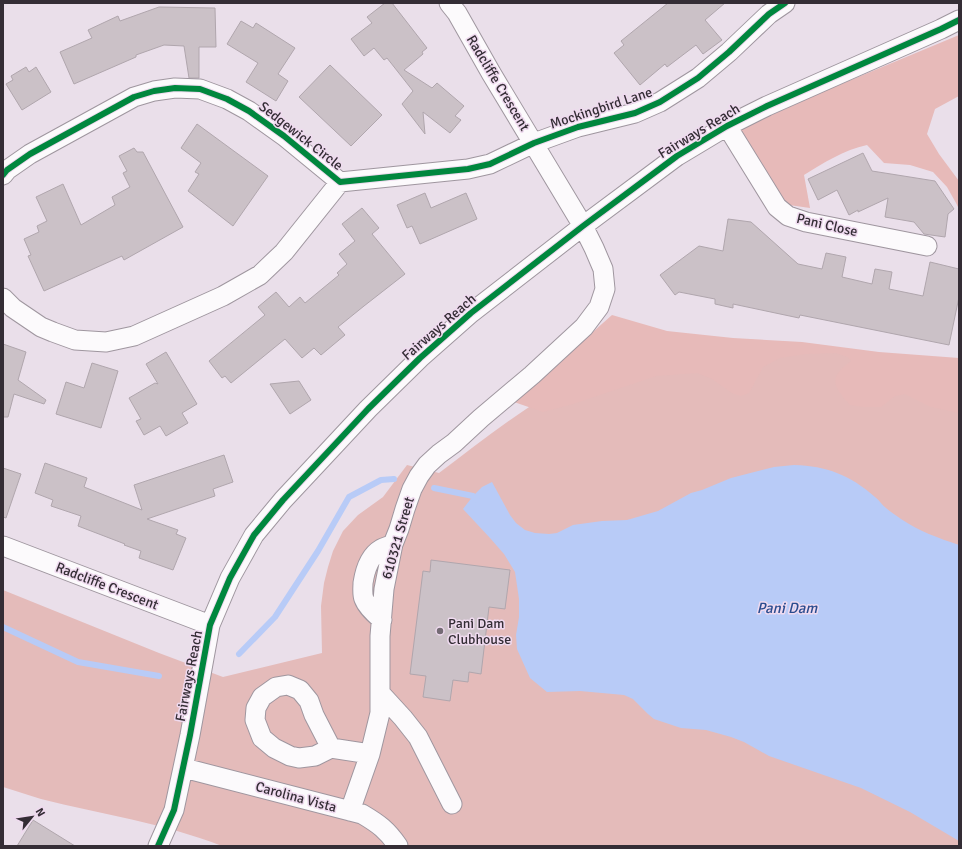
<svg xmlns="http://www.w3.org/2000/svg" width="962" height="849" font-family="Signika,sans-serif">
	<rect width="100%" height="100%" fill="#eadfea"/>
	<path fill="#e4bbba" d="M812,347L959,368V846H222C163,823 101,814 41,799C28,795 16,791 3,787V590L159,653L223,677L322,653L321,606L324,583L328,567L333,551L343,531L358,515L383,497L407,465L439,473C479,443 519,411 563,386Z"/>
	<path fill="#e7bab9" d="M959,35V96L935,109L927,134L939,154L959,181V209L956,203L947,187L933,172L910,165L884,163L867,145C844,150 823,163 804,175L810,208L782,204L738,130L827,90Z
		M612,315L667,331L733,338L802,342L879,352L959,358V413L931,407L905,394L895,396L881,407H863L850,405C842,396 829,383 839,372C842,368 847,364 851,361L848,357L836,353L806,354L780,358L763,367L749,393L741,396L732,393L712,379L697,373L656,376L573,404L543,412L514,402Z"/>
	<path fill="#b8cbf7" d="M794,465C827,466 850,475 875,497C879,500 882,505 886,508C890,512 896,515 901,519C919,531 938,538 959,545V841L910,812L861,788L769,756L744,742L731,737L706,730L681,728L654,719L648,714L633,699L624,695L580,691L547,692L530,678L517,649L516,635L519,617V599L515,572L504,554L490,538L463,509L473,496L482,487L492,482L510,515L516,523L525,530L535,533L549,534L557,533L573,525L602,521L627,520L658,511L691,493L702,490L731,478L774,467Z"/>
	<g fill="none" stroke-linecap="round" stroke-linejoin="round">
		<path stroke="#b8cbf7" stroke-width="6" d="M434,488L473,496L477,500
			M3,627L78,662L159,676
			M239,654L275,617L318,551L349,497L381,480L394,479"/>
	</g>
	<path fill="#cbc1c7" stroke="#b0a6ad" d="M385,3H392L427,48L422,52L423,54L404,70L432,88L437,83L464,106L455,116L461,120L450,133L423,112L425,134L402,104L413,91L387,58L384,60L374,48L364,56L351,39L372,23L367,17Z
		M668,3H725L705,20L722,40L703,54L696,45L667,67L665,64L640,85L614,53L624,45L621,41Z
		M159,7L215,8L216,47H199V78H189L184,46L164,45L136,55V57L74,84L60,52L92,38L88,30L118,16L120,21Z
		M241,21L253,28L256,23L295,48L278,74L288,81L276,101L246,82L258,63L227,44Z
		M330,65L382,115L351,146L299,97Z
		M26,67L29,72L36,67L51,92L22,110L6,84L13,80L11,76Z
		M197,124L268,176L233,226L188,191L199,174L195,172L201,163L181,148Z
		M134,148L137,152H143L183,227L124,260L122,256L44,291L28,256L31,255L24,239L39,232L37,226L47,221L36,197L63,184L81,225L115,205L112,197L130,187L123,173L127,171L119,156Z
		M863,153L872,171L935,181L954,209L948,214L945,237L924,234L914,222L885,217L888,198L858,212V210L849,215L837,190L818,200L808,179Z
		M425,193L431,208L466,193L477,219L420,244L412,226L407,228L397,205Z
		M362,208L379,228L372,234L405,274L364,306L338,327L345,335L321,355L314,348L302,358L285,339L231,383L225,376L222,378L209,361L265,315L258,307L276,292L289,307L300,297L305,303L339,275L337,273L347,264L339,254L355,241L342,224Z
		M728,219L751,222L798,264L822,269L826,253L846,257L842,277L872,284L875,269L892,272L889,289L923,296L930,262L959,269V297L949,345L800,315L799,318L733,304V308L715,304V299L679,292L675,295L660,275L699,246L723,251Z
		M3,344L26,352L18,380L46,400L44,404L14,394L8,417H3Z
		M166,352L197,404L182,413L188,423L166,436L160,426L144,435L136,421L141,419L129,398L155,383L158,384L146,364Z
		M92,363L118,371L101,428L56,414L66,382L84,388Z
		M299,381L311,400L290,414L270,384Z
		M224,455L233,482L213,489L215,496L147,519L178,530L176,534L186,538L173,570L139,558L141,551L124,545L125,544L78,526L81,516L51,506L53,500L35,493L45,463L87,478L84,487L142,510L134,485Z
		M3,468L21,474L6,518L3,517Z
		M431,560L510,570L505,609L489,607L481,674L469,672L468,682L453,680L450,701L423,697L426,676L410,674L423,571L430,572Z
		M33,820L75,846H17Z"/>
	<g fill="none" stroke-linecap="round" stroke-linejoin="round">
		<defs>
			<path id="minor" d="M727,126L777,207L788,216L806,222L927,246
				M3,175L7,170L30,154L134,97L154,91L175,88L200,89L227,99L249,111L284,136L340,182L468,169L490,164L534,143L578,127L635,113L660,102L698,78L729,52L769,14L785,3
				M3,298L13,308L41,327L53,332L75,340L106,342L134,336L223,296L260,275L284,252L340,182
				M3,546L210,625
				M382,620C375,614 367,607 364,599C362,594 363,588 363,583C365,570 369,556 381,549C385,547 389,546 393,544
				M381,694L403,718L418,737L452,804
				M331,748L314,715L309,701L300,690L288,685L276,687L262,697L256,708L255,720L262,738L274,748L290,756L299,758L315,756L331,748L370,754
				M184,768L362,814C379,824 387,830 398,846
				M350,811L370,754L380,713V636L384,589L393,544L399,529L405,509L412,489L419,476L427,465L439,454L454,443L481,418L532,375L584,327L599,307L605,289L603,269L594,248L583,226L491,73L457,13L449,3
				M158,846L174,810L190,735L210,625L230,578L254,535L283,500L368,409L420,358L471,313L583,226L677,156L727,126L767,106L941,29L959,20"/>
		</defs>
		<use href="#minor" stroke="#9f969f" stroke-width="21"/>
		<use href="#minor" stroke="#fcfafc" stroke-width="19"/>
		<defs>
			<path id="cycleway" d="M3,175L7,170L30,154L134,97L154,91L175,88L200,89L227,99L249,111L284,136L340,182L468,169L490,164L534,143L578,127L635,113L660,102L698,78L729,52L769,14L785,3
				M158,846L174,810L190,735L210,625L230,578L254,535L283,500L368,409L420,358L471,313L583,226L677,156L727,126L767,106L941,29L959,20"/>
		</defs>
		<use href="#cycleway" stroke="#efdaef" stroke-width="8"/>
		<use href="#cycleway" stroke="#00873e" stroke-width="6"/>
	</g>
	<circle fill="#746b74" stroke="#efdaef" stroke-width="1.5" cx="440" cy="631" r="4"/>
	<g text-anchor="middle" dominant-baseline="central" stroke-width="3" stroke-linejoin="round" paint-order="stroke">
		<g font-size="14" fill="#342d35" stroke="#efdaef">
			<text transform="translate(498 83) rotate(59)">Radcliffe Crescent</text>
			<text transform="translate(601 108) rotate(-18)">Mockingbird Lane</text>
			<text transform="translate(699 131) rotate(-31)">Fairways Reach</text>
			<text transform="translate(301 136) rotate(38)">Sedgewick Circle</text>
			<text transform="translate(827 225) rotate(13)">Pani Close</text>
			<text transform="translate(439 327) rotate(-41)">Fairways Reach</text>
			<text transform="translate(398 538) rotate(-74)">610321 Street</text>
			<text transform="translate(107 586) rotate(21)">Radcliffe Crescent</text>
			<text transform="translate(189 676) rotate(-79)">Fairways Reach</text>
			<text transform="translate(296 797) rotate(15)">Carolina Vista</text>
		</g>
		<g font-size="14" fill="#342d35" stroke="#efdaef" text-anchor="start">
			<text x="448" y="623">Pani Dam<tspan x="448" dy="16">Clubhouse</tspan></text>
		</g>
		<g font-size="15" font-style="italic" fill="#2a4c8f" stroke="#efdaef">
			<text x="787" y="608">Pani Dam</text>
		</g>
	</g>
	<rect width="962" height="849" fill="none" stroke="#342d35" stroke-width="8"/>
	<g transform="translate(32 817) rotate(60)" stroke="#efdaef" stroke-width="3" paint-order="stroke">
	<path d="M0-3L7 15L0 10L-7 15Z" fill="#342d35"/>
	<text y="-6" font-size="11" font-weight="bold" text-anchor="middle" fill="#342d35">N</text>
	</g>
</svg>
